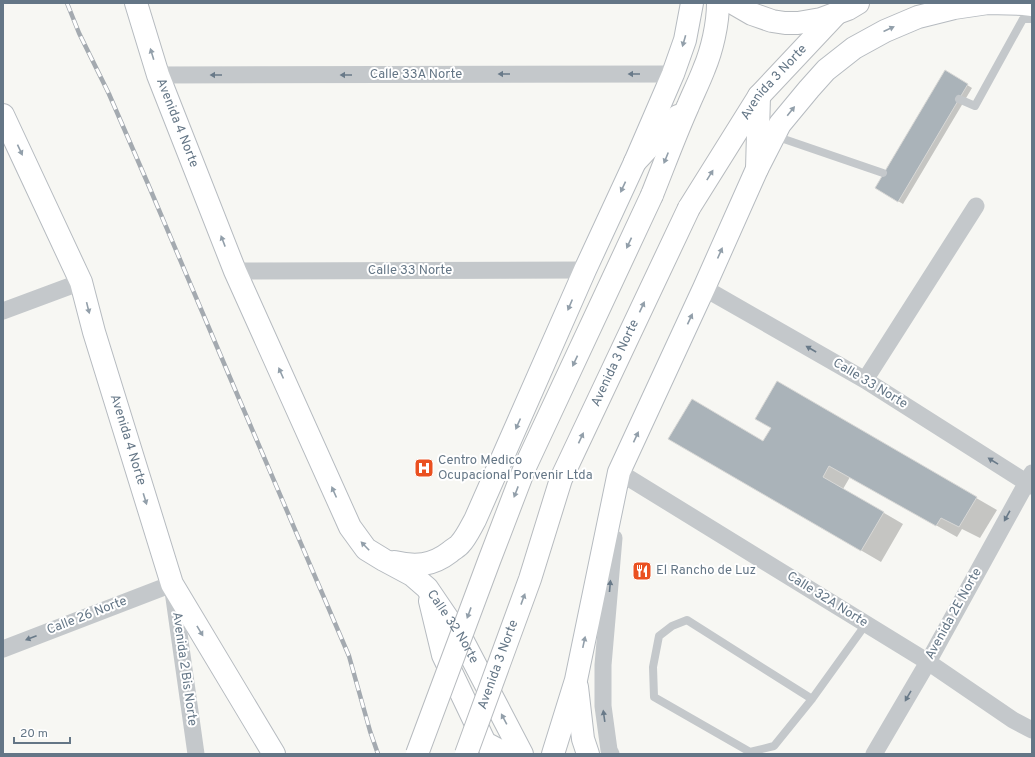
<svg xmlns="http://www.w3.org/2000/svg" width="1035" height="757" font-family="Overpass,sans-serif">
	<rect width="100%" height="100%" fill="#f7f7f3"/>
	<path fill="#0003" d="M945,71L972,88L903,204L876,188Z
		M777,383L997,510L980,538L962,529L957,537L850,477L843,489L903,524L881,562L670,439L764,442L773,427Z"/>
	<path fill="#aab3b9" stroke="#d8d8d6" d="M945,70L968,84L898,202L875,188Z
		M777,381L977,497L959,527L941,518L936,526L829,466L823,477L884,512L861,551L668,439L692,399L763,441L771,428L755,419Z"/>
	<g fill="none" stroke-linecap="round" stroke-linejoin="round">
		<defs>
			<g id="secondary">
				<path id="s1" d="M136,3L158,75L235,271L350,527L366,549L384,560L412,575L427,588L463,641L522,754"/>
				<path id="s2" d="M3,115L81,282L94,332L172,584L274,754"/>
				<path d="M394,562C415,567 432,566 450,552C453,549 458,547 460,544C466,538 471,527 475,520L585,270L635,162L673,74L685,40L692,3"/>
				<path d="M430,601L443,655L485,743L506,754"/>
				<path d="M577,687L583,739L588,754"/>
				<path d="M553,754L576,680L619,472L704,288L757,169L780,124L809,89L826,70L854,48L885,31L918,17L954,8L988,3L1024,4L1032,5"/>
			</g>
			<g id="primary">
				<path d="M733,3L752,14L772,21L785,23H798L821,19L848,9L858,3"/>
				<path d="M635,162L678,116"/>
				<path d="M757,169L759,96"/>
				<path d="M652,195C664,165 675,135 688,106C693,94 699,82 704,69C712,50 718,24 718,3"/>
				<path id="s3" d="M689,208L759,96L838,12"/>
			</g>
		</defs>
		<use href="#secondary" stroke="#b6bbc0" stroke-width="24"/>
		<use href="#primary" stroke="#b7bbbf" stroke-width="24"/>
		<path stroke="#c4c8cb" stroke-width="8" d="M959,99L975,106L1023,19H1032
			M775,136L883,173
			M812,699L687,620L672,626L659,636L653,667L654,697L750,752L774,746L812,699L866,624"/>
		<path stroke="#c4c8cb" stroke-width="17" d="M158,75L673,74
			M235,271L585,270
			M704,288L865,380L1032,486
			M3,311L81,282
			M865,380L976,206
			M619,483V472L928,662L1013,720L1032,730
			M3,649L172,584L196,754
			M611,754L609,750L603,706V665L614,538
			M874,754L928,662L1032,473"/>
		<use href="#secondary" stroke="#fff" stroke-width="22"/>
		<use href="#primary" stroke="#fff" stroke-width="22"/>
		<defs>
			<path id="rail" d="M67,3L79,33L109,94L148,184L234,387L349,656L370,731L378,754"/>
		</defs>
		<use href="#rail" stroke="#a4aab0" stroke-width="4.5"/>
		<use href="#rail" stroke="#fff" stroke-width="3" stroke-dasharray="9" stroke-linecap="butt"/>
		<defs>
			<g id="primary-bridge">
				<path d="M417,754L489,561L525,467L652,195"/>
				<path id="s4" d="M466,754L530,579L561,479L689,208"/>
			</g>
		</defs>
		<use href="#primary-bridge" stroke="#b7bbbf" stroke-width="24" stroke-linecap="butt"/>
		<use href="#primary-bridge" stroke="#fff" stroke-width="22"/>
	</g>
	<defs><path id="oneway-solid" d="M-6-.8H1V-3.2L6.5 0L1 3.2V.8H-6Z"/></defs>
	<g fill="#929faa">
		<use href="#oneway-solid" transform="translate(889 29) rotate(-24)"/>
		<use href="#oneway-solid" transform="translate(684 41) rotate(106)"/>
		<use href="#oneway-solid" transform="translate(152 54) rotate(-107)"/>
		<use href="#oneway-solid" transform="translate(791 111) rotate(-51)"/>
		<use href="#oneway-solid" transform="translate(20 150) rotate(65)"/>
		<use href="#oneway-solid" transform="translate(666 158) rotate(112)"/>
		<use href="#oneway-solid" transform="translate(710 175) rotate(-58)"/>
		<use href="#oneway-solid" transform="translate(623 187) rotate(115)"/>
		<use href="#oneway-solid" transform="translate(223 241) rotate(-111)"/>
		<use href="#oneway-solid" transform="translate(629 243) rotate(115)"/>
		<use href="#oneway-solid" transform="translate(720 253) rotate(-66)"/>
		<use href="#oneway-solid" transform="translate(570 305) rotate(113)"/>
		<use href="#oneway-solid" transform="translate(642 307) rotate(-65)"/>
		<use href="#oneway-solid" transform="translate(88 308) rotate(76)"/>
		<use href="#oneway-solid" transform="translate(690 319) rotate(-65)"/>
		<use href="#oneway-solid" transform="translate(575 361) rotate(115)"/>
		<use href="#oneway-solid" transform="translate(281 373) rotate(-114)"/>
		<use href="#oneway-solid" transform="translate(518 424) rotate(114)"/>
		<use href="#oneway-solid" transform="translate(636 437) rotate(-65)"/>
		<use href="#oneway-solid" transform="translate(581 438) rotate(-65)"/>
		<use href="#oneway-solid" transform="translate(334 492) rotate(-114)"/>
		<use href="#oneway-solid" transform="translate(516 492) rotate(111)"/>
		<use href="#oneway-solid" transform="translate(145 499) rotate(73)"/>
		<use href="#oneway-solid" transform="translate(365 546) rotate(-134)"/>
		<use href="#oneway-solid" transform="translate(523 599) rotate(-70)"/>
		<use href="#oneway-solid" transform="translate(469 613) rotate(110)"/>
		<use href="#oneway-solid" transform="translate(200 631) rotate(59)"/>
		<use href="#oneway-solid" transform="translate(584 642) rotate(-78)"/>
		<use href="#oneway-solid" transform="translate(504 719) rotate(-118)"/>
	</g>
	<g fill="#697a89">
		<use href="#oneway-solid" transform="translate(504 74) rotate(180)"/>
		<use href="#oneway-solid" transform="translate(634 74) rotate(180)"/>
		<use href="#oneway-solid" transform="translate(216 75) rotate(180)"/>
		<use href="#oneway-solid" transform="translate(346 75) rotate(180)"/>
		<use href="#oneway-solid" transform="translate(811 349) rotate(-150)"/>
		<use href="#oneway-solid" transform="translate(993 461) rotate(-148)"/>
		<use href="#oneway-solid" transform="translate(1007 516) rotate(119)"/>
		<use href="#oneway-solid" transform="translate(610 586) rotate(-85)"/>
		<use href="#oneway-solid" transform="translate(31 638) rotate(159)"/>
		<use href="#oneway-solid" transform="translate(908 696) rotate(120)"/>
		<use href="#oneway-solid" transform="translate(604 716) rotate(-98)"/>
	</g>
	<defs>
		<symbol id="hospital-square" viewBox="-11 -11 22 22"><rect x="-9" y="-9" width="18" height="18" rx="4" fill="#ea5020" stroke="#fff"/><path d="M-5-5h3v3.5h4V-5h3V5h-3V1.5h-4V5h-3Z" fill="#fff"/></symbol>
		<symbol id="restaurant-square" viewBox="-11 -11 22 22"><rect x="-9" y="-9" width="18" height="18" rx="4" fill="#ea5020" stroke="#fff"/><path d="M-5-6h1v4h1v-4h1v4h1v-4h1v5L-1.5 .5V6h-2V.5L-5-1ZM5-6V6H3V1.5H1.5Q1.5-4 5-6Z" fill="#fff"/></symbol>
	</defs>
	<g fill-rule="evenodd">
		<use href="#hospital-square" x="413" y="457" width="22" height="22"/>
		<use href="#restaurant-square" x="631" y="560" width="22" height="22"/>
	</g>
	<g text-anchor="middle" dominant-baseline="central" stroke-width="4" stroke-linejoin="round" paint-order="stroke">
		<g font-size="13" fill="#647686" stroke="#fff">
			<text x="416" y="75">Calle 33A Norte</text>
			<text stroke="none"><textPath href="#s3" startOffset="152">Avenida 3 Norte</textPath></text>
			<text stroke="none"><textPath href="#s1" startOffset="127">Avenida 4 Norte</textPath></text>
			<text x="410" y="271">Calle 33 Norte</text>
			<text stroke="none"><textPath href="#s4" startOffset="419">Avenida 3 Norte</textPath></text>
			<text transform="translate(870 384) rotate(31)">Calle 33 Norte</text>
			<text stroke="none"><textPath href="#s2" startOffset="349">Avenida 4 Norte</textPath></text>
			<text transform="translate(827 600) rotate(32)">Calle 32A Norte</text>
			<text transform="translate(954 614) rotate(-61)">Avenida 2E Norte</text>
			<text transform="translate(87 616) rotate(-21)">Calle 26 Norte</text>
			<text stroke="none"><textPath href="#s1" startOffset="713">Calle 32 Norte</textPath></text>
			<text stroke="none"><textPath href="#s4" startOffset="95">Avenida 3 Norte</textPath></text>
			<text transform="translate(184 669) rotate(82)">Avenida 2 Bis Norte</text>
		</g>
		<g font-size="13" fill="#647686" stroke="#fff" text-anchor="start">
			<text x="438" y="461">Centro Medico<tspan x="438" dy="15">Ocupacional Porvenir Ltda</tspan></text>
			<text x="656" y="571">El Rancho de Luz</text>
		</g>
	</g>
	<rect width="1035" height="757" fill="none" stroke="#647686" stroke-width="8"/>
	<path d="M14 737v6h56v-6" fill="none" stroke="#647686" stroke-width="2"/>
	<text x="20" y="737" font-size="12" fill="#647686" stroke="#ffffff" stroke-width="3" paint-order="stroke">20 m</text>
</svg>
